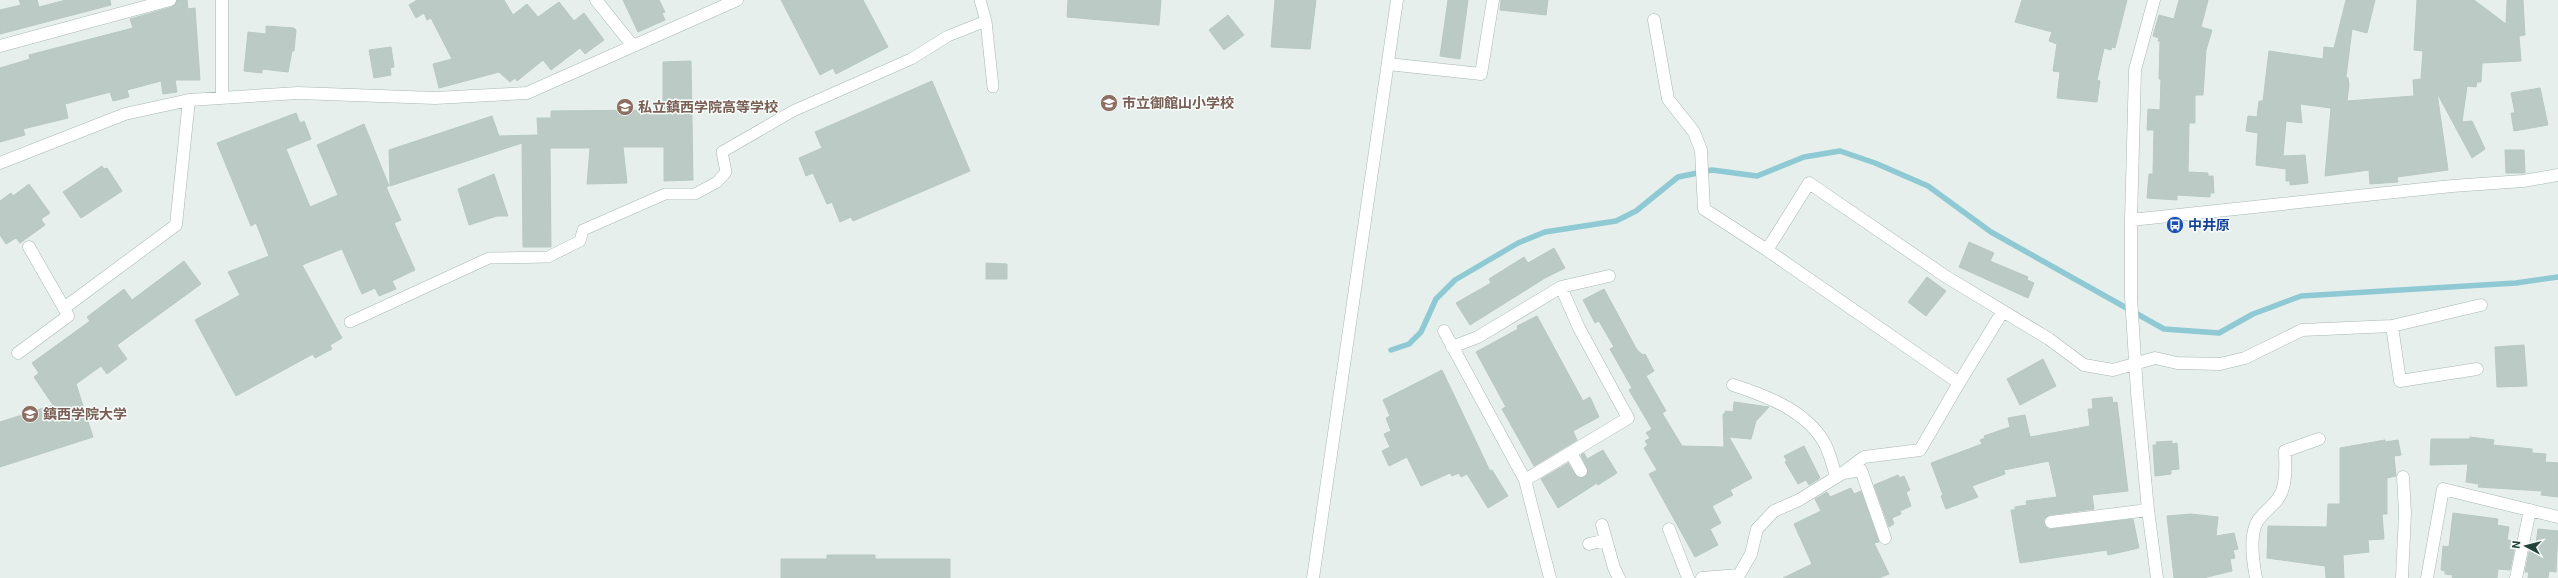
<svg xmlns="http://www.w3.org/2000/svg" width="2558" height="578" font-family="Roboto,'Noto Sans JP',sans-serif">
	<rect width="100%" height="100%" fill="#e6efeb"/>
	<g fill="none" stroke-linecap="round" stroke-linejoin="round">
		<path stroke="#8ec9d4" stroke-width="5.5" d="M1391,350L1409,344L1421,332L1436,299L1455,280L1518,243L1545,232L1616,221L1636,211L1678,177L1712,170L1757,176L1804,157L1840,151L1875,163L1928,186L1991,232L2164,329L2219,333L2253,314L2301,296L2516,283L2558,277"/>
	</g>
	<path fill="#bbcac4" stroke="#b8c9c2" d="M19,0H37L39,7L66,0H110L111,5L0,34V10L21,5Z
		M177,0H187L188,9L195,8L200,80H175L177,92L163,94L161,81L127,90L129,97L113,101L110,92L65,104L68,118L23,129L25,135L0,142V68L30,59L29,55L133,28L130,19L172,7Z
		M417,0H504L513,15L527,4L538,17L559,2L574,21L584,13L604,40L585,54L580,48L551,70L543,60L517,81L515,78L510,82L499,72L439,88L433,64L452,59L431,18L427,20L424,13L416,18L409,5Z
		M623,0H659L665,12L662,13L665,20L638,32Z
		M781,0H863L888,47L836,74L833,68L820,75Z
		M1068,0H1161L1159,25L1067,17Z
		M1275,0H1316L1310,49L1271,47Z
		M1448,0H1468L1460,59L1440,56Z
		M1501,0H1548L1546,15L1500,10Z
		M2022,0H2127L2115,48L2112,47L2111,50L2104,48L2097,80L2100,81L2097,102L2057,98L2060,72L2053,71L2057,44L2049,41L2052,32L2015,22Z
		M2179,0H2208L2201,27L2212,30L2206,50L2203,95H2195V123H2189L2188,172L2208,173V176H2213L2214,193H2210V197L2177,195V200L2147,198L2149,174H2153L2154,130H2147L2148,109L2160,110L2161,79H2159L2160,41H2158L2159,38L2153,36L2159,15L2174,19Z
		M2346,0H2375L2367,33L2352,29L2346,77L2348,78L2349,85L2347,101L2414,96L2413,80L2421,79L2423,51L2414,50L2417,0H2474L2506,24L2507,0H2523L2525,35L2519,36L2521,61L2482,63L2481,82H2477L2476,87L2467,86L2462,122L2472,121L2485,149L2472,158L2437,93L2448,170L2397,177L2398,182L2370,184L2369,170L2325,176L2331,108L2300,104L2302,123L2286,121L2283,156L2305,155L2308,183L2290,185V181H2286V169L2256,165L2258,133L2246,131L2248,116L2257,117L2259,101H2263L2269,51L2323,59L2324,47L2334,48Z
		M1228,15L1244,35L1224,50L1209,30Z
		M266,26L294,28L296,30L294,51H292L288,72L262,69V73L244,71L248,32L266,34Z
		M391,47L394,67L390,68L391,75L374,78L369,50Z
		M691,61L693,180L664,181V147H623L627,183L587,184L590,148H550L551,247H523L522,143L390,186L389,150L492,116L499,136L538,135L537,118H551V111L663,110V62Z
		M932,81L970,171L853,221L851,217L840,222L832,202L827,204L813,173L806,176L799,158L822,148L815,132Z
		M2540,88L2548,125L2514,131L2511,113H2515L2511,93Z
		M296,113L300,123L304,121L311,139L286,149L310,207L338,195L317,145L364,124L389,186L386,187L401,220L394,223L415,270L392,281L396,289L379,296L375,288L362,294L342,249L302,265L342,338L330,345L332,349L315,358L313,354L236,396L195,320L240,295L228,272L269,256L256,223L251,226L217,143Z
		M2505,150H2524L2525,173H2506Z
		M102,166L104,169L107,168L122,191L81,218L63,192Z
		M494,174L508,216H497L469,225L458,189Z
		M29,184L50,213L41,219L45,225L20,243L16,238L6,244L0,235V201L11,193L13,196Z
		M1969,242L1994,253L1990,261L2028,277L2027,280L2034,283L2028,298L1959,267Z
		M1554,248L1565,268L1545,278L1470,325L1456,303L1491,283L1489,279L1524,257L1528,263Z
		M184,261L201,284L117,345L127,359L107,374L101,366L76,384L93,437L0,467V422L53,405L34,377L39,373L32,363L90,321L87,317L124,289L132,300Z
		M986,263L1007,264V279H986Z
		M1927,277L1946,291L1926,316L1908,302Z
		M1604,289L1637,350L1643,355L1645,354L1654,371L1646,376L1666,411L1662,413L1682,446L1724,447L1723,414H1725V411L1733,412L1734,402L1769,407L1756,421L1751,439L1729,437L1752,478L1730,490L1733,495L1712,506L1721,523L1710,529L1718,545L1695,557L1649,474L1657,470L1644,448L1648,445L1645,441L1650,438L1646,433L1652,429L1629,390L1632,388L1610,349L1614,347L1599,321L1595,323L1583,300Z
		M1537,316L1583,401L1590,397L1599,417L1573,431L1577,440L1534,466L1502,409L1506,407L1476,352L1518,329L1517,326Z
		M2524,345L2527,386L2497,387L2495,347Z
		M2043,359L2056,386L2020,405L2007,379Z
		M1442,370L1490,471L1492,470L1508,496L1488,508L1467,474L1461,477L1459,473L1452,476L1450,473L1421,486L1407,457L1389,466L1382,451L1390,447L1384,434L1391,431L1386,418L1390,416L1383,400Z
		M2112,397L2113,403L2117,402L2128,491L2092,495L2094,509L2050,515L2044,519V523L2048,529H2052L2133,519L2139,548L2108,555L2107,550L2020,563L2011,510H2015V507L2027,505L2026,501L2057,497L2049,461L2004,470L2005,474L1972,486L1978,497L1946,509L1941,496L1943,495L1931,463L1982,444L1980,440L1985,438L1984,436L2010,427L2008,418L2025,415L2030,437L2090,426L2088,409H2093L2092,399Z
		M2470,437L2494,440L2493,445L2532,449V453L2546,454L2545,462L2558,463V497L2541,495L2542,491L2478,487L2479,484L2466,482L2468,464L2430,465L2431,439H2470Z
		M2385,440V442L2398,440L2401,455L2394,456L2396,476L2387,478V514H2382L2384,539L2368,540L2369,552L2343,555L2344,578H2326L2325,566L2267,558L2268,526L2327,527L2328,504H2340V448Z
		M2172,441V444L2177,443L2179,469L2171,470V474L2155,476L2153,445H2157L2156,442Z
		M1804,446L1820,478L1809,485L1806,480L1798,484L1785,462L1787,461L1784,456Z
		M1603,450L1617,473L1598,485L1597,483L1558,508L1541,479L1568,463L1577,477L1584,478L1588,471L1581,455L1584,453L1587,459Z
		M1898,475L1900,478L1904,476L1910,490L1906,492L1911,506L1900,511L1901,514L1892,518L1894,524L1889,527L1874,485Z
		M1851,488L1854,494L1861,491L1879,542L1874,543L1889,574L1879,578H1783L1812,564L1794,524L1821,511L1815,499L1827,492L1830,497Z
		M2453,513L2498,519L2497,525L2509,527L2507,540L2516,541L2510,570L2498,569L2497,578H2452L2453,575L2445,574V571L2441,570L2443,546L2449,547Z
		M2191,514L2218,517L2216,536L2234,533L2238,549L2233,550L2235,558L2230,559L2232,571L2203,578H2174L2167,516Z
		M2538,529L2558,531L2556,572L2549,571L2548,578H2528L2529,572H2525L2531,543L2536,544Z
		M827,555H875V559H950V578H781V559H827Z"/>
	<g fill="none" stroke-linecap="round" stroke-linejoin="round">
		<defs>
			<path id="lane" d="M980,0L986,21L993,87
				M350,322L489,258L548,257L580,241L583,230L665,194H695L717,182L726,172L722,152L793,111L911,59L948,36L986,21"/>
			<path id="street" d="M596,0L633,46
				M2154,0L2135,70L2131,220V297L2137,392L2148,510L2157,578
				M1654,20L1668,99L1694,132L1701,150L1704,209L1767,250
				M0,46L170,0
				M1388,64L1481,74L1493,0
				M222,96V0
				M0,163L125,114L189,100L298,93L435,98L527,93L737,0
				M2131,220L2452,186L2523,181L2558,175
				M29,247L64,308L176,225L189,100
				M2003,311L1959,383L1767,250L1809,183L1945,276L2049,339L2084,365L2113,370L2155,358L2177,363L2220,364L2245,358L2302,330L2392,326L2481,305
				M2392,326L2400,381L2477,369
				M1444,331L1525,480L1550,578
				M1452,347L1478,337L1561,287L1609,276
				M18,353L68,316L64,308
				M1733,385C1767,396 1807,411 1825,444C1830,454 1833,466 1836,477
				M1571,453L1581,471
				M1844,472L1864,457L1920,450L1959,383
				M1525,480L1628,418L1579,328L1561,287
				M2051,522L2148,510
				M1602,525L1614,568L1619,578
				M1669,529L1688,578
				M1589,544L1606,540
				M1702,578L1739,575L1751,554L1757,529L1774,511L1799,500L1843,473L1861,470L1885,538
				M2256,578C2253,562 2249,537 2257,522C2264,510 2277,505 2282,491C2287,478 2285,464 2285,451L2319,439
				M2402,578L2405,513L2403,477
				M2427,578L2443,489L2558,517
				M2516,578L2530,510"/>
			<path id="secondary" d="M1313,578L1397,0"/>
		</defs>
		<use href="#lane" stroke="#a8b8b2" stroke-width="12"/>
		<use href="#street" stroke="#a8b8b2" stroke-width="13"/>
		<use href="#secondary" stroke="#a4bbb3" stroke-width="13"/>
		<use href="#lane" stroke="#fff" stroke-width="11"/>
		<use href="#street" stroke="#fff" stroke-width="12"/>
		<use href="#secondary" stroke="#fff" stroke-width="12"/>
	</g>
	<defs>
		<symbol id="school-disc" viewBox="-11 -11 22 22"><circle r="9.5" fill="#8d6e63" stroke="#f7fbf9"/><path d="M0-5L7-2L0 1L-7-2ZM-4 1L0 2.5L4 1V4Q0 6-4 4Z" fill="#fff"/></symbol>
		<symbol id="bus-disc" viewBox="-11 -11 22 22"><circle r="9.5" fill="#1a4fb4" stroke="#f7fbf9"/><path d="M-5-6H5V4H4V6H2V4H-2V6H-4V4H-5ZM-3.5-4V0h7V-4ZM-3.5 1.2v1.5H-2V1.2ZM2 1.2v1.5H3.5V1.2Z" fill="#fff"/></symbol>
		<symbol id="university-disc" viewBox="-11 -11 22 22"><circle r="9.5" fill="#8d6e63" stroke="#f7fbf9"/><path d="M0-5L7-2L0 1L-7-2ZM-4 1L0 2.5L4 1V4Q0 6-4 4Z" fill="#fff"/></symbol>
	</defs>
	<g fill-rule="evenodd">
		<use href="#school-disc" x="1099" y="93" width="20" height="20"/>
		<use href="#school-disc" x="615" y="97" width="20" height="20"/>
		<use href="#bus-disc" x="2165" y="215" width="20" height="20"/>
		<use href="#university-disc" x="20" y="404" width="20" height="20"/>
	</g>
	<g text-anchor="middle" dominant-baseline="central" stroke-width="3" stroke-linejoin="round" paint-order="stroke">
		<g font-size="14" font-weight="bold" fill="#785e54" stroke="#f7fbf9" text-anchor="start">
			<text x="1122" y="103">市立御館山小学校</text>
			<text x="638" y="107">私立鎮西学院高等学校</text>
			<text x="43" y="414">鎮西学院大学</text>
		</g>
		<g font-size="14" font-weight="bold" fill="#164399" stroke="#f7fbf9" text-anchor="start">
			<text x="2188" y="225">中井原</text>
		</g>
	</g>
	<g transform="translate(2526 546) rotate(277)" stroke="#f7fbf9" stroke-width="3" paint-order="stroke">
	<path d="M0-3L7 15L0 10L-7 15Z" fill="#24423a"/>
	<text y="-6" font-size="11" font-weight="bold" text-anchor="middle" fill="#24423a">N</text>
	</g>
</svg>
